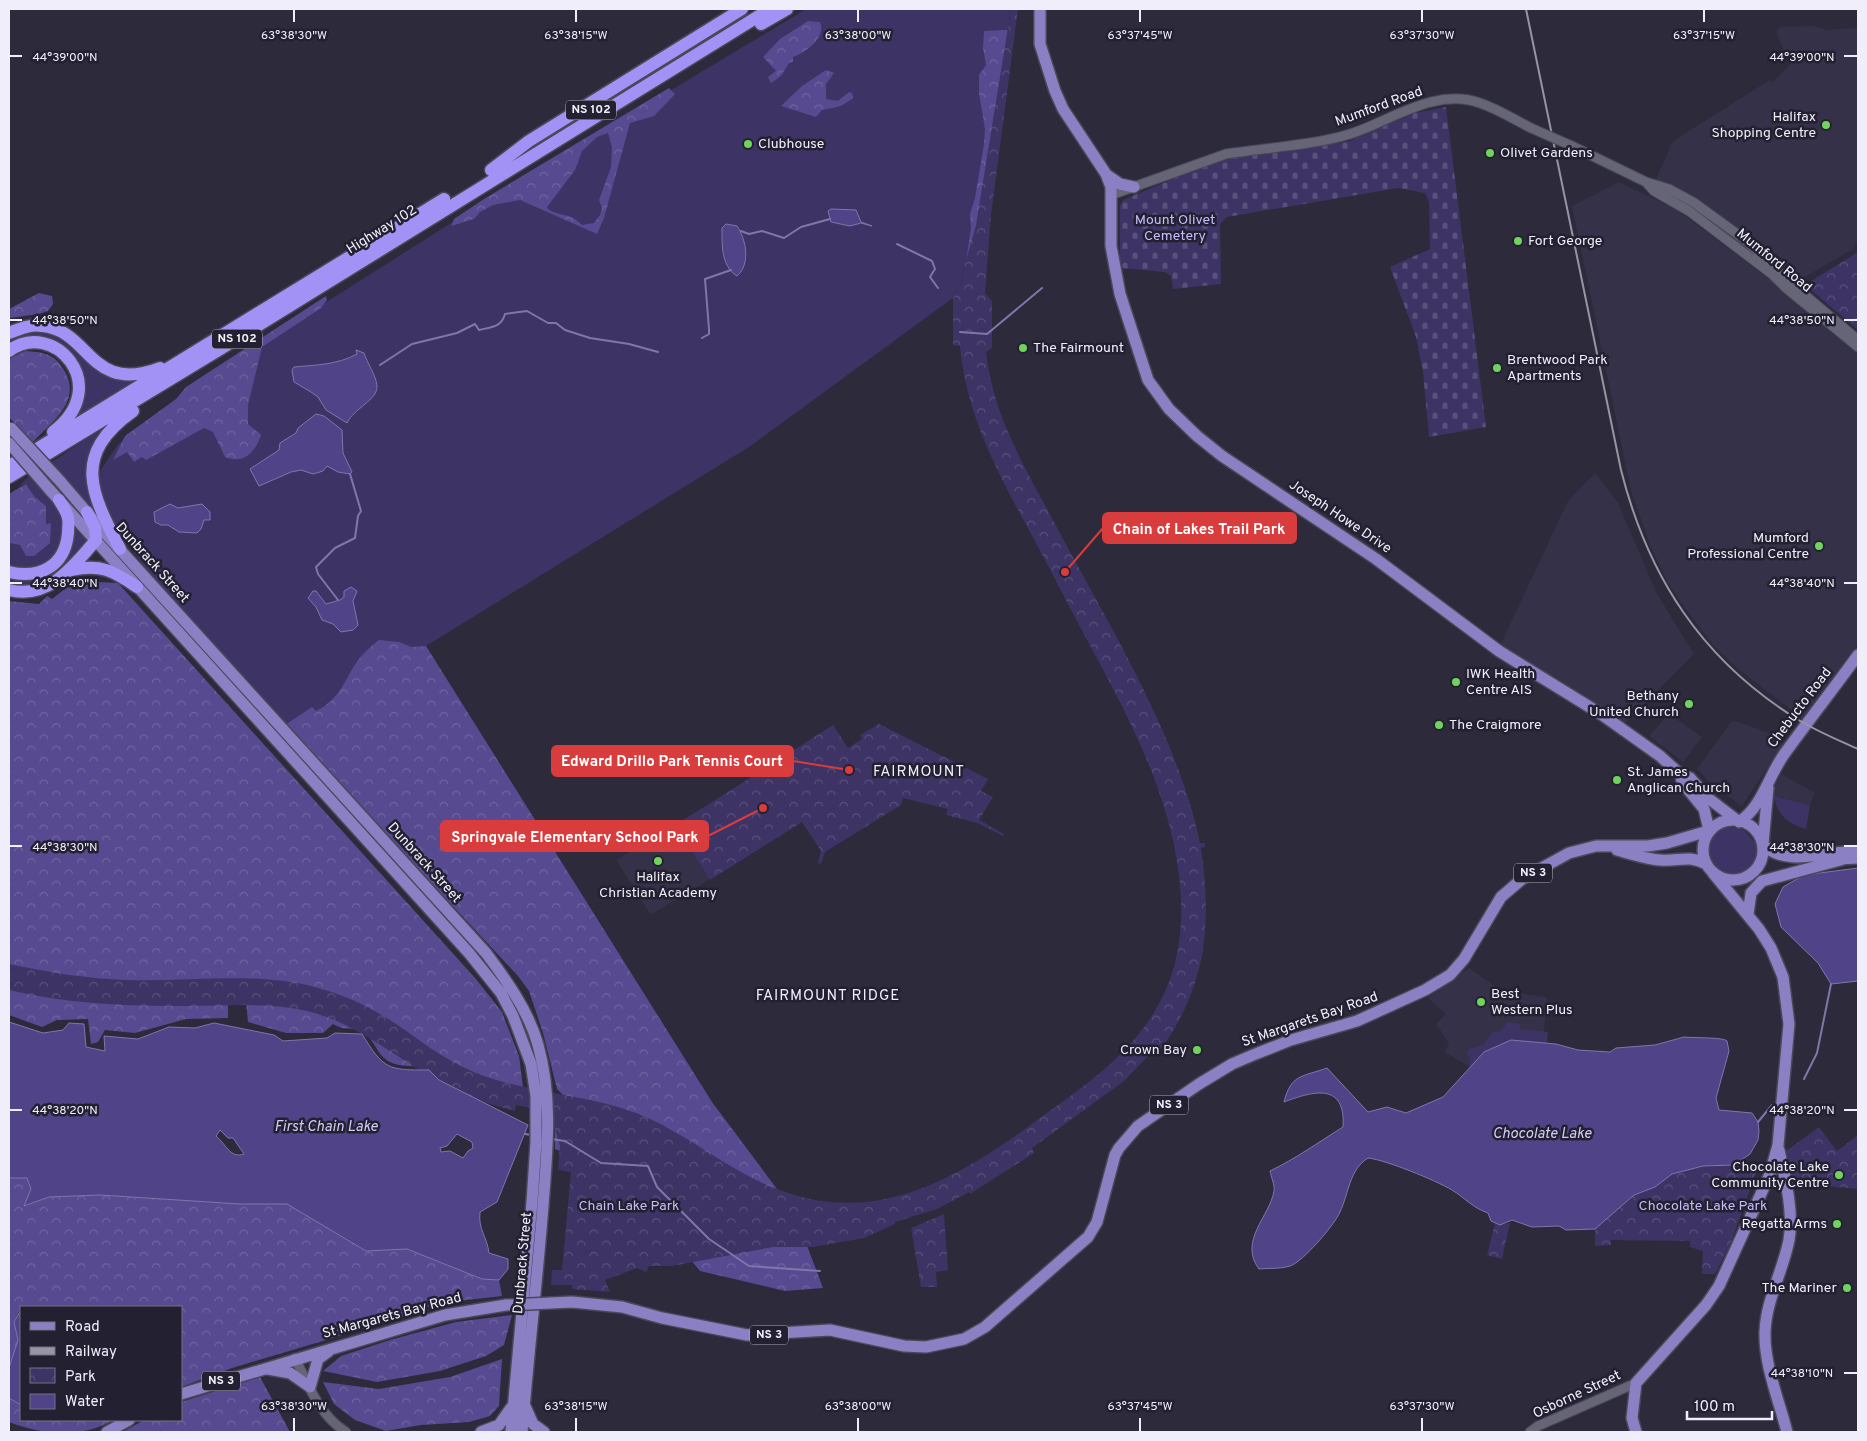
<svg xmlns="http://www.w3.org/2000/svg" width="1867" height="1441" font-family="Overpass,sans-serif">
	<defs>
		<pattern id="forest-crowns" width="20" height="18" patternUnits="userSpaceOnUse" patternTransform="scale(1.25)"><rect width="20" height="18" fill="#584a90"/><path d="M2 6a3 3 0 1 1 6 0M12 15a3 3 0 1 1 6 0" fill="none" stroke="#7064a0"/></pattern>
		<pattern id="cemetery-stones" width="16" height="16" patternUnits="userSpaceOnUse" patternTransform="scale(1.25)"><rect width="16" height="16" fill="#3d3365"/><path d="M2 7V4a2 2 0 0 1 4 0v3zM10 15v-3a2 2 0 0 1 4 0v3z" fill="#59517c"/></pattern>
		<pattern id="park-crowns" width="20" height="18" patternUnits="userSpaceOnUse" patternTransform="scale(1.25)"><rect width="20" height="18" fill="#3d3365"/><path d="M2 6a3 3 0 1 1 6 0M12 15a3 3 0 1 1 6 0" fill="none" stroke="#59517c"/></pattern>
	</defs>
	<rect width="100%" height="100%" fill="#2d2a3b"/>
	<path fill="#353148" d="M1815,26L1826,30L1858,28V240L1853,249L1786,288L1724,231L1685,202L1653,186L1673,141L1770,80L1772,83L1790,65L1776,32L1781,27Z
		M1619,182L1677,210L1802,304L1829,331L1858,352V644L1802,718L1737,668L1713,645L1682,604L1668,583L1650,545L1631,491L1572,206Z
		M1595,473L1618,503L1657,594L1694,654L1621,727L1498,650L1568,501Z
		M1669,714L1702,737L1683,762L1649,736Z
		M1736,721L1774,735L1783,744L1742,806L1711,784L1697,769L1731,722Z
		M768,768L802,822L651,915L616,860Z
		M1781,774L1815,793L1810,805L1774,796L1775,786Z
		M1469,968L1499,989L1512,993L1547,997L1544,1030L1547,1044L1484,1052L1470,1067L1445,1052L1449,1043L1436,1024L1446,1014L1428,998Z"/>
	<path fill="#3d3365" d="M806,9H1011L976,225L963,271L961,285L953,298L749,447L426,646L295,736L156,582L108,518L97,479L102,468L119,443L233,361L467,213Z
		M31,330L55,334L68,342L88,362L148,377L70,423L83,394L62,349L9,347V336Z
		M114,420L93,450L103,524L49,464Z
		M29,476C39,486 58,500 63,514C70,538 55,562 32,569C25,571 16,568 9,567V543L20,545L51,523L46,524V506L34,496L26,484L18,487Z
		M72,520L89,540L64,569L34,587L9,586V577L54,568Z
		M1774,796L1810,805L1806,829C1788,824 1777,815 1774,796Z
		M1730,827L1744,830L1760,848C1753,892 1696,874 1709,841C1713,832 1721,828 1730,827Z
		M1507,1022L1520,1024V1029L1548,1032L1547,1044L1484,1052L1470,1067V1057L1466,1054L1469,1049L1483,1045L1493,1032L1501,1031Z"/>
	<path fill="url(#forest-crowns)" fill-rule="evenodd" d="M808,21L820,22C827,37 806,52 793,57V62L789,63L781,76L771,83L768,77L776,71L763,57L780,39Z
		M1008,30L989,180L963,283L971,228L970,214L975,198L984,144L985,129L979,93V75L986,65L983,48L984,31Z
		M826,70L834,73L826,84V99L838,101L849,92L852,93L853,98C840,108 836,107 822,110L816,117L781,106L802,86Z
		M669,88L675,94L654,116L630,123L604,218L597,234L520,200L493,205L480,212L474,219L451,226L454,219L484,199ZM608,133L612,147L611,167L599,200L602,208L600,215L594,223L582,225C568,211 562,218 548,209L547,207L575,170L582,151L597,137Z
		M39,293L52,296L53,304L48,311L39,314L9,318V309Z
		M326,296L327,300L321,308L262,347L248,405V424L261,435C256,451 244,465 225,457L213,432L204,428L146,460L142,457L134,462L127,452L113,460L125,436L176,399L186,387Z
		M25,351C41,352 53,353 62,367C85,400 52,421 31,444L9,417V359Z
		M26,484L34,496L46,506V524L51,523L50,543L34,556H26L20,545L9,543V494Z
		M93,578L96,582L118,583L476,979L502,1012L519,1056L523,1087L465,1074L367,1013L70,980L9,969V601L39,604L47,596L52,599L78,579Z
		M379,640L399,642L411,647L426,646L712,1102L777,1189L779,1197L570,1102L557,1089L543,1033L529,991L518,976L285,725L312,707L316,711C340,699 343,683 356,663C362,654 370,647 379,640Z
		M9,984L228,999V1018L186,1019L135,1033L105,1030L98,1042L91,1044L88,1019L57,1020L42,1027L9,1015Z
		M246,1001L317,1007L426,1066C411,1066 393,1068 382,1056C375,1048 370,1033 359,1030C347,1027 346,1031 333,1024L323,1033H286L248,1022Z
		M555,1113L806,1243L823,1288L785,1291L700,1271L690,1259L574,1167L568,1154L555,1149Z
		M9,1178H27L31,1189L25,1206L49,1197L100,1195L240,1204H287L366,1251L407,1249L482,1279L499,1280L502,1296L439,1303L393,1320L232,1368L181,1387V1307H21L14,1322L18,1340L9,1368Z
		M512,1315L504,1345L486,1356L440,1371L377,1382L323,1371L341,1356L390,1340L456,1322Z
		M502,1359L499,1406L490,1416L469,1422L421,1425L386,1431L355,1420L334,1404L323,1382L379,1389L450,1377Z
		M260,1377L290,1432H123L144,1420H181V1402Z
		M9,1398L21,1405V1420H113C81,1439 43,1435 9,1422Z"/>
	<path fill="url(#cemetery-stones)" d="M1446,107L1486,427L1429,437L1423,372L1416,337L1390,267L1430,249L1429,202L1425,193L1398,188L1227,217L1220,224L1221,284L1173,289L1171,276L1165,272L1120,268V205L1123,200L1201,167L1232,158L1350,141L1415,113Z"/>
	<path fill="url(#park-crowns)" d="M1011,9H1018L991,215L985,293L992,301V348L986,352C993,415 1024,466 1053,520C1106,621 1177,732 1200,843H1205V847L1201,848C1212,925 1207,986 1159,1052L1155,1049L1124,1081L1032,1148L1034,1153L970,1194L969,1192L937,1209L895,1222V1224L864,1238L813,1247H773L672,1266H649L646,1272L637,1268L605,1280L610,1292L572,1289V1285H551L552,1270H562L571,1172L558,1170L560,1146L552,1119L553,1112L516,1105L515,1111C482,1103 453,1091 424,1073C385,1049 352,1022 307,1011C268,1002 226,1006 186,1006C126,1006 68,1004 9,990V964C48,972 87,979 127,980C189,982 254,971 315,987C337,993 360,1002 380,1014C408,1030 433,1053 463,1067C518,1094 580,1092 636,1113C683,1131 721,1165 767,1185C887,1238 980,1162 1073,1094C1153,1036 1191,977 1179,875C1169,795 1132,723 1094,653C1072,612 1051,571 1029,530C997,471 966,414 960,346L953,345V298L961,285L963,271L976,225Z
		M1858,252V330L1805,285Z
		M879,724L988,779L981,791L993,797L979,820L1004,834L1003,836L977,823L946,815L948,809L903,798L901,805L825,852L821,864L818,863L821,851L802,822L710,880L676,825L833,725L848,748L862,739L860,735Z
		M1819,1127L1837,1151L1858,1135V1189L1796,1183L1794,1186L1786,1151Z
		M1730,1165L1757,1170L1730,1245L1715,1274H1702L1703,1251L1690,1247V1241L1611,1240V1245L1595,1246V1229L1634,1195L1655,1187L1672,1174L1703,1166Z
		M944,1214L948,1270L936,1272L937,1287H921L911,1228Z
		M1495,1223L1500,1225L1510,1223L1502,1259L1487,1255Z"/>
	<path fill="#514388" stroke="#8076aa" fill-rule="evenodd" d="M831,209L856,210L861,222L872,226L861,223L850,226L831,222L828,211Z
		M726,224L737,226C746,239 751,264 737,276C721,266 722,245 722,228Z
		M356,350L364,353C367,363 376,375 377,386C378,400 354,408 347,423L326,410L318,397L311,392L294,382L292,370L294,367C315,365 337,365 357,354Z
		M316,414L324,416L342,430L343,453L352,472L350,474L338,472L327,466L323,471L313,474L301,470L291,472L259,486L250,469L279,450L280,443L296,433L298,428Z
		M170,504L178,508L202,504L210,512V520H204L201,529L197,533L179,532L168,525H161L155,522L154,512Z
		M351,587L357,591L353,601L358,625L353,630L341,632L333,624L322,620L316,607L308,598L313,591H316L326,604L340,600L344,597V591Z
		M1858,868V981L1831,984L1818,963L1781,927L1775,904L1783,887L1804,875Z
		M9,1022L43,1033L63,1030L69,1023L84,1024L86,1047L105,1051L104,1036L138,1039L169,1027L195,1028L214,1023L274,1035L283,1041L327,1038L335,1033L362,1034C384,1070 388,1070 429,1070L439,1080L528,1125L497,1202L480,1212C478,1230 487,1236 489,1253L508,1259V1269L499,1280L482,1279L407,1249L366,1251L287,1204H240L100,1195L49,1197L24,1206L31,1189L27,1178H9ZM220,1130L228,1138H233L244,1154C230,1159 226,1144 216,1136ZM457,1134L472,1142L473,1148L468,1151L463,1158L450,1151L441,1152L440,1148L447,1146Z
		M1684,1037C1693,1038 1723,1037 1727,1041L1729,1051L1716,1098L1719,1110L1752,1113L1758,1122L1759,1131L1758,1140L1750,1154L1734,1165L1703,1166L1672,1174L1655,1187L1634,1195L1595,1229L1566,1230L1559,1226L1532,1227L1512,1220L1500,1225L1491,1221L1488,1213C1473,1208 1465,1198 1452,1190C1435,1180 1386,1160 1368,1158C1349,1170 1349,1193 1340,1212C1335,1224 1303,1262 1290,1266C1281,1269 1269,1268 1259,1269C1238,1241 1270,1216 1274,1191C1275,1185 1271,1177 1270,1171C1295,1159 1319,1142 1343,1127C1346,1082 1313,1091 1284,1102C1291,1074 1302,1077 1327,1068L1368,1112L1387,1107L1406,1113L1443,1097L1484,1052L1511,1040L1556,1044L1578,1050L1610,1052L1616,1048L1655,1045Z
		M21,1310V1405L9,1398V1368L18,1340L14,1322Z"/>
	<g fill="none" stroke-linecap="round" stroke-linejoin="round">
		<path stroke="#8076aa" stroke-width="2" d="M741,231L749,234L762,231L784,238L801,227L830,219
			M897,244L932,261L935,269L930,277L938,288
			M960,332L987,334L1042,288
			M702,338L709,334V329L705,279L731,270
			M380,365L412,344L457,333L475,324L479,330C491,327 501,328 505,314L527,311L548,323H556L565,330L590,338L629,344L658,352
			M338,600L318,574L316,567L335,548L355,538L358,516L361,511L350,474
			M1804,1079L1817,1053L1831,984
			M1758,1122L1772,1105
			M525,1134L532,1135
			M551,1139L565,1141L601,1163L648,1166L657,1187L709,1239L749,1266L820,1271"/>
		<defs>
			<path id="minor" d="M1572,146L1646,182L1669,189L1693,202L1744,239L1793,285L1858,340
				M1646,182L1654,191L1689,211L1773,275L1786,288L1858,347
				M1111,195L1226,154C1264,148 1315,145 1350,134C1391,121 1434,87 1480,103C1498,109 1515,120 1531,128
				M295,1358C309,1386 319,1415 346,1432
				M1530,1432L1538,1426L1636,1383"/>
			<path id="major" d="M1040,9V44L1055,91L1063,109L1106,174L1111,187V246L1120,294L1148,380L1169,409L1197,436L1222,456L1376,559L1499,651L1601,714L1660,756L1681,775L1690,778L1708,798L1738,821
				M1107,175L1120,184L1134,187
				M60,481L103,531L486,953C507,981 529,1012 538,1045C553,1098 547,1152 543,1206C537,1282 528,1357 522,1432
				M49,489L469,953L501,993L513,1016L531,1064L536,1096V1142L532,1202L511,1432
				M1681,775L1682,782L1704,809L1709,830
				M1703 850a30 30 0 1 1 60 0a30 30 0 1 1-60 0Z
				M1739,822C1763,806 1768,776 1785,753C1809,720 1834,688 1858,655
				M1763,844L1768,788
				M1763,845C1789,869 1827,849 1858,852
				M1617,850C1631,854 1646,859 1660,860C1679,862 1687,854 1706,864
				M1837,859L1858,858
				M1748,914L1751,893L1762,881L1844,859
				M1779,1150C1785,1177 1794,1212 1789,1240C1783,1271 1766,1300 1765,1332C1764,1365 1779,1400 1787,1432
				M551,1303L572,1302L622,1307L662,1318L747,1335L830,1330L904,1346L926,1347L964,1339L985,1327L1088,1237L1097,1222L1115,1155L1119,1148L1138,1126L1199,1084L1232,1064L1253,1055L1291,1040L1357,1021L1425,990L1450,975L1464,959L1501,897L1522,879L1569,853L1596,846H1648L1667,843L1708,831
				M268,1369L290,1373L310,1387L318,1359L329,1351
				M181,1394L445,1315L506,1305
				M525,1406L533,1424L544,1432
				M107,1432L129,1420
				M481,1432L499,1425L511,1408
				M1636,1432L1632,1418L1636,1383L1706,1305L1719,1286L1770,1174L1778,1145L1789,1024L1783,977L1771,948L1759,929L1713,873"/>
			<path id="highway" d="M761,24L787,9
				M491,170L529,141L742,9
				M9,333C19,329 31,324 42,326C91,330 89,395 160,368
				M9,351C52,318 115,385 53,432
				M9,466L444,199
				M9,477L220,349L770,9
				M120,549C91,493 71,455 133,411
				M71,570C101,564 112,570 137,587
				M9,572C39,579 65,567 68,533C68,529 69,522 68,518C67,512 62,505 59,500
				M9,590C48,600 73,567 96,540L95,528L87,512"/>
		</defs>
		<use href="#minor" stroke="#494856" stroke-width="11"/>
		<use href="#major" stroke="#494856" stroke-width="14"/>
		<use href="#highway" stroke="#494856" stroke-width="15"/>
		<use href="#minor" stroke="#666477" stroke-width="9"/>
		<use href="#major" stroke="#8b80c3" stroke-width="11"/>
		<use href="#highway" stroke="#a392f5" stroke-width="12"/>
		<path stroke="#9795a3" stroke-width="2" d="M1526,9L1621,470C1648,577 1702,660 1797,719C1816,731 1838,740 1858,749"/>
		<defs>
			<path id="minor-bridge" d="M1531,128L1572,146"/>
			<path id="major-bridge" d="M11,428L60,481
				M9,443L49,489
				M506,1305L551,1303"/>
		</defs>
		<use href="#minor-bridge" stroke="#494856" stroke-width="11" stroke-linecap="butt"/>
		<use href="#major-bridge" stroke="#494856" stroke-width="14" stroke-linecap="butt"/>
		<use href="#minor-bridge" stroke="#666477" stroke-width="9"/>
		<use href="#major-bridge" stroke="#8b80c3" stroke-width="11"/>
	</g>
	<path fill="none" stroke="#efeefa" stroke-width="2" d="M294,10V22M576,10V22M858,10V22M1140,10V22M1422,10V22M1704,10V22M10,56H22M1844,56H1857M10,320H22M1844,320H1857M10,583H22M1844,583H1857M10,846H22M1844,846H1857M10,1110H22M1844,1110H1857M1844,1373H1857M294,1418V1431M576,1418V1431M858,1418V1431M1140,1418V1431M1422,1418V1431"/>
	<g fill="#71d25e" stroke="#232131" stroke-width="2">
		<circle cx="1826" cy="125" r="5"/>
		<circle cx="748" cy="144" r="5"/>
		<circle cx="1490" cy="153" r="5"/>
		<circle cx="1518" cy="241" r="5"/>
		<circle cx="1023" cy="348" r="5"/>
		<circle cx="1497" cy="368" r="5"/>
		<circle cx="1819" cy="546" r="5"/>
		<circle cx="1456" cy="682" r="5"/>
		<circle cx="1689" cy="704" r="5"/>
		<circle cx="1439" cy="725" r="5"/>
		<circle cx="1617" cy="780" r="5"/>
		<circle cx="658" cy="861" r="5"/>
		<circle cx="1481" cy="1002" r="5"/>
		<circle cx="1197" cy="1050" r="5"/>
		<circle cx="1839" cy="1175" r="5"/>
		<circle cx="1837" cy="1224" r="5"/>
		<circle cx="1847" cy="1288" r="5"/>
	</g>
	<g text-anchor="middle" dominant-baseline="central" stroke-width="5" stroke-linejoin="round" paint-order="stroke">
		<g fill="#232131" stroke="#b2b0be" stroke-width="1">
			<rect x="566" y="100.5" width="50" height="19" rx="4"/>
			<rect x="212" y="329.5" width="50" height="19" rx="4"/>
			<rect x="1514" y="863.5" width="38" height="19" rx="4"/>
			<rect x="1150" y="1095.5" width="38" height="19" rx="4"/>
			<rect x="750" y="1325.5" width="38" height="19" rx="4"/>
			<rect x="202" y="1371.5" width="38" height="19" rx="4"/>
		</g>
		<g font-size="12" font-weight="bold" fill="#efeefa">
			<text x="591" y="110">NS 102</text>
			<text x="237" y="339">NS 102</text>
			<text x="1533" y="873">NS 3</text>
			<text x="1169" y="1105">NS 3</text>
			<text x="769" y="1335">NS 3</text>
			<text x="221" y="1381">NS 3</text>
		</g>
		<g font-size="14" fill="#efeefa" stroke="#232131">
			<text transform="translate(1379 107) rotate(-20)">Mumford Road</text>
			<text transform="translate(382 230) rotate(-32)">Highway 102</text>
			<text transform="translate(1774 261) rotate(39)">Mumford Road</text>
			<text transform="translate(1340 517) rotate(34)">Joseph Howe Drive</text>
			<text transform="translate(152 563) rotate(48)">Dunbrack Street</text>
			<text transform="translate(1800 708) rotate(-53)">Chebucto Road</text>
			<text transform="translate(424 863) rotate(48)">Dunbrack Street</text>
			<text transform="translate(1310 1020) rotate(-19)">St Margarets Bay Road</text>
			<text transform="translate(523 1263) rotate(-85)">Dunbrack Street</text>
			<text transform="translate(392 1316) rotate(-15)">St Margarets Bay Road</text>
			<text transform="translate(1577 1395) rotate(-25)">Osborne Street</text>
		</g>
		<g font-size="14" fill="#efeefa" stroke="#232131" text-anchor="start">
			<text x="1816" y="117" text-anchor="end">Halifax<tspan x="1816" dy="16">Shopping Centre</tspan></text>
			<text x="758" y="144">Clubhouse</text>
			<text x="1500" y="153">Olivet Gardens</text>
			<text x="1528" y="241">Fort George</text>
			<text x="1033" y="348">The Fairmount</text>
			<text x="1507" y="360">Brentwood Park<tspan x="1507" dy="16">Apartments</tspan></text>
			<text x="1809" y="538" text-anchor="end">Mumford<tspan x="1809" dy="16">Professional Centre</tspan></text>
			<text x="1466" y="674">IWK Health<tspan x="1466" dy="16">Centre AIS</tspan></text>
			<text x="1679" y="696" text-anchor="end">Bethany<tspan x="1679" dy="16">United Church</tspan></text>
			<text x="1449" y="725">The Craigmore</text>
			<text x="1627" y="772">St. James<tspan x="1627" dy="16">Anglican Church</tspan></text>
			<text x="658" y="877" text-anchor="middle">Halifax<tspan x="658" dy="16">Christian Academy</tspan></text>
			<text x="1491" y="994">Best<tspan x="1491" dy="16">Western Plus</tspan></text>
			<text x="1187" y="1050" text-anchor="end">Crown Bay</text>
			<text x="1829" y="1167" text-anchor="end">Chocolate Lake<tspan x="1829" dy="16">Community Centre</tspan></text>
			<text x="1827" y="1224" text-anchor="end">Regatta Arms</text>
			<text x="1837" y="1288" text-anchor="end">The Mariner</text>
		</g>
		<g font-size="14" fill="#c5bdfa" stroke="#232131">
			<text x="1175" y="220">Mount Olivet<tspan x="1175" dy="16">Cemetery</tspan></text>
			<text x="629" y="1206">Chain Lake Park</text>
			<text x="1703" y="1206">Chocolate Lake Park</text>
		</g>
		<g font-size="15" letter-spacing="1" fill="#efeefa" stroke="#232131">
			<text x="919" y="772">FAIRMOUNT</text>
			<text x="828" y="996">FAIRMOUNT RIDGE</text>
		</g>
		<g font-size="15" font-style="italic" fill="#d1ccf5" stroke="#232131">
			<text x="326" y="1127">First Chain Lake</text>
			<text x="1542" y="1134">Chocolate Lake</text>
		</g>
	</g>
	<g font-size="12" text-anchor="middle" fill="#efeefa" stroke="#232131" stroke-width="5" stroke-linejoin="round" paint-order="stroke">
		<text x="294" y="39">63°38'30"W</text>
		<text x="576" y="39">63°38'15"W</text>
		<text x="858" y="39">63°38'00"W</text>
		<text x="1140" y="39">63°37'45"W</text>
		<text x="1422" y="39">63°37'30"W</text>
		<text x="1704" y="39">63°37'15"W</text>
		<text x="65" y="61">44°39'00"N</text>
		<text x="1802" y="61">44°39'00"N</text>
		<text x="65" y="324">44°38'50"N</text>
		<text x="1802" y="324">44°38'50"N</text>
		<text x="65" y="587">44°38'40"N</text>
		<text x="1802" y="587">44°38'40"N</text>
		<text x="65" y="851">44°38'30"N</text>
		<text x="1802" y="851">44°38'30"N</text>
		<text x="65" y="1114">44°38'20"N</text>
		<text x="1802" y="1114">44°38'20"N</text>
		<text x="1802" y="1377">44°38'10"N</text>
		<text x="294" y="1410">63°38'30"W</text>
		<text x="576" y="1410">63°38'15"W</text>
		<text x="858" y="1410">63°38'00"W</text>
		<text x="1140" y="1410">63°37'45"W</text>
		<text x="1422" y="1410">63°37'30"W</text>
	</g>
	<path fill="none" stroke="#d83c3d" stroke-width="2" d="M1065 572L1103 528M849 770L793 761M763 808L708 836"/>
	<g fill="#d83c3d" stroke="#232131" stroke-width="2">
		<circle cx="1065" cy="572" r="5"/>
		<circle cx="849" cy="770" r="5"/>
		<circle cx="763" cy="808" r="5"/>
	</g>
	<g fill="#d83c3d" stroke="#d83c3d" stroke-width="2">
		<rect x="1103" y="513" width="193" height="30" rx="5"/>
		<rect x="552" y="746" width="241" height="30" rx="5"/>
		<rect x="441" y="821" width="267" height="30" rx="5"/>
	</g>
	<g font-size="15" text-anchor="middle" font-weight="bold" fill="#fff">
		<text x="1199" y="534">Chain of Lakes Trail Park</text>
		<text x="672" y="766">Edward Drillo Park Tennis Court</text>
		<text x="575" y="842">Springvale Elementary School Park</text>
	</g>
	<rect width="1867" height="1441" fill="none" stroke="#efeefa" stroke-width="20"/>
	<rect x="20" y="1306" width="162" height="115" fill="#232131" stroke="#757381"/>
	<rect x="30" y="1322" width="25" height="8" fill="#8b80c3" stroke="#757381"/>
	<text x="65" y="1331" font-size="15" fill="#efeefa">Road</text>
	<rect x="30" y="1347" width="25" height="8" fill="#9795a3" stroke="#757381"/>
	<text x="65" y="1356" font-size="15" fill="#efeefa">Railway</text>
	<rect x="30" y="1368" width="25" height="15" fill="url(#park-crowns)" stroke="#757381"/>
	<text x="65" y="1381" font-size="15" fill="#efeefa">Park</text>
	<rect x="30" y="1394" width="25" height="15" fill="#514388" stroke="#757381"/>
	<text x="65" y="1406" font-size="15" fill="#efeefa">Water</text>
	<path d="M1687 1411v8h85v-8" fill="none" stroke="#efeefa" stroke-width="2.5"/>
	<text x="1694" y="1411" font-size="15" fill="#efeefa" stroke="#232131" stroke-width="4" paint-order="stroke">100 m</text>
</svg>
